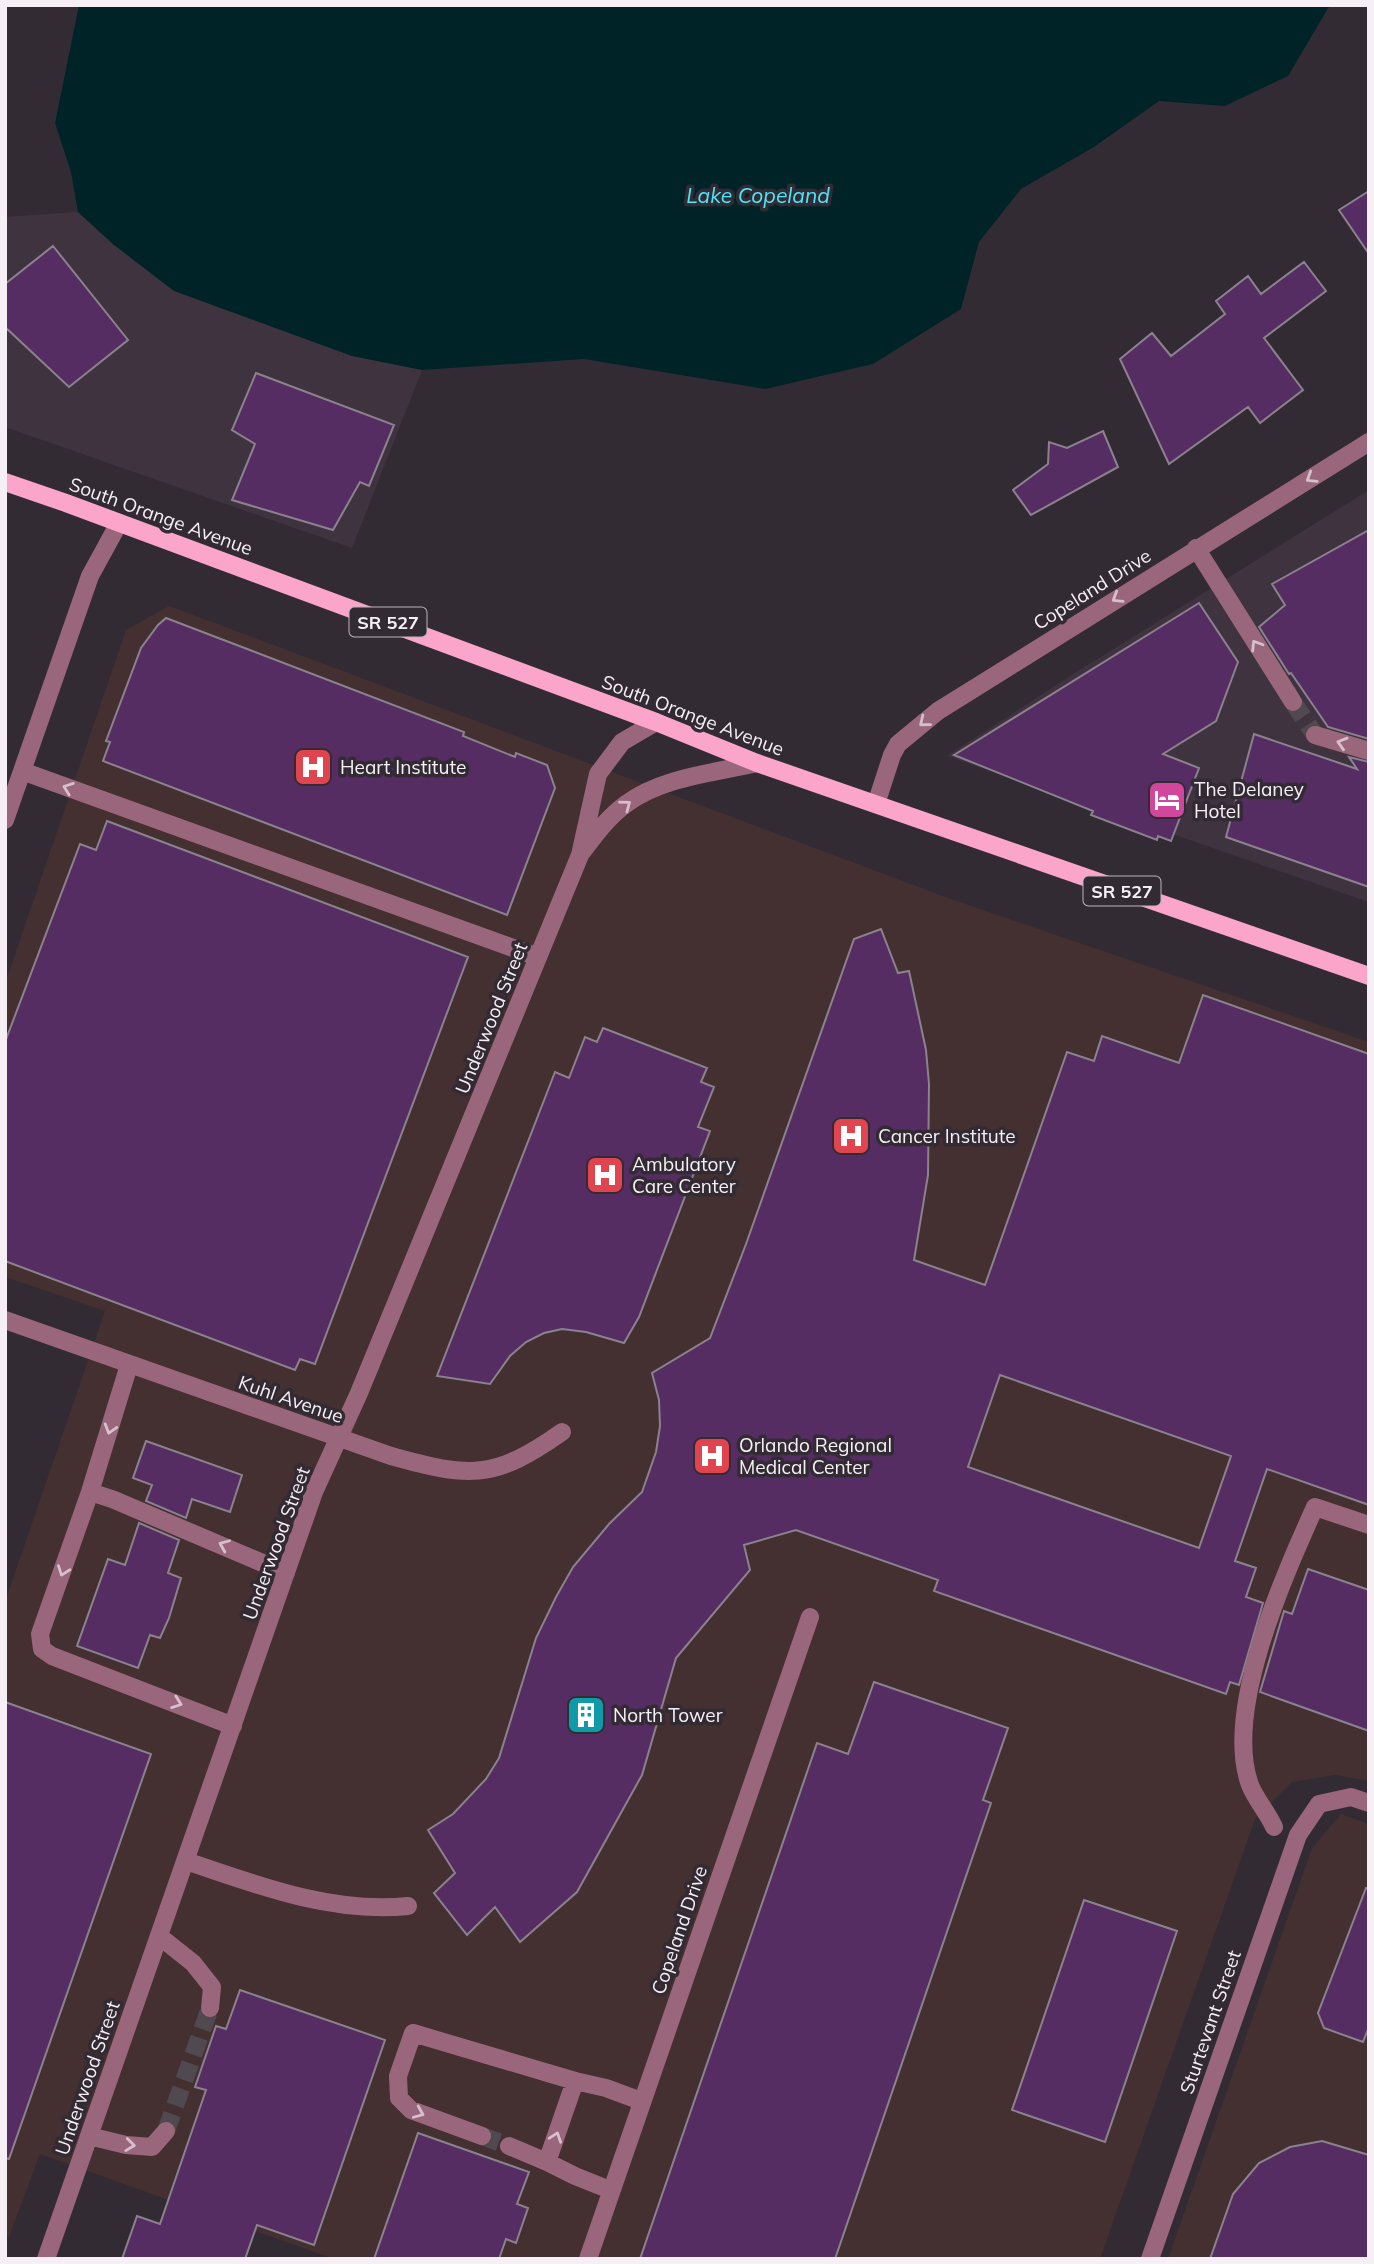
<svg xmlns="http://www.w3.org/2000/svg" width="1374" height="2264" font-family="Mulish,sans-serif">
	<rect width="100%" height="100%" fill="#332b33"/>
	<path fill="#403340" d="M78,212L114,245L265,323L352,356L422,370L352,548L5,427V217Z
		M1369,490V902L947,756L1075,673Z"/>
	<path fill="#442f31" d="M169,606L948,898L1369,1042V1781L1335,1775L1292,1782L1255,1819L1100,2259H334L40,2154L9,2237L5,2236V1602L105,1311L5,1277V984L126,630Z
		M1341,1814L1369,1824V2259H1168L1312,1848Z"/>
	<path fill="#002328" d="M79,5H1330L1288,76L1225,106L1159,101L1094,147L1021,189L979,242L961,309L873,364L765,389L584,359L422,370L352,356L174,291L114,245L78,212L71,172L55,123Z"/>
	<path fill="#562d63" stroke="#8a828d" stroke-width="2" fill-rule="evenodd" d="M1369,191V254L1339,210Z
		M53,246L128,340L69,387L5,327V284Z
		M1304,262L1326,291L1264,338L1303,390L1260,423L1248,407L1169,464L1120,359L1152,333L1171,356L1225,314L1216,301L1248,276L1261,294Z
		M256,373L394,425L369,486L360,482L333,530L232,500L255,444L232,430Z
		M1103,431L1118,467L1031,515L1013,490L1048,464L1049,442L1067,448Z
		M1369,530V739L1328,727L1291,673L1289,674L1259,627L1285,605L1272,584Z
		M1199,603L1238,662L1216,721L1163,754L1199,768L1171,841L1158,836L1157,840L1091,815L1093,811L954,755Z
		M166,618L464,732L463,736L515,757L516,753L547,765L555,788L507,915L103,761L110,742L106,741L141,648L158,625Z
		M1254,734L1357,769L1349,757L1369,762V887L1226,837Z
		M107,821L468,957L315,1364L300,1359L295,1370L5,1261V1042L80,844L96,850Z
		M881,929L898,973L909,971L926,1050L929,1084L928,1175L914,1260L985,1285L1067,1052L1094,1061L1102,1036L1179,1063L1203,995L1369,1054V1505L1267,1469L1235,1561L1256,1568L1246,1597L1263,1603L1239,1685L1230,1682L1226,1694L934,1591L938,1580L796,1530L744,1545L750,1570L676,1658L642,1775L577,1892L520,1942L495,1907L467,1935L434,1893L455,1873L428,1830L453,1814L486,1779L499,1758L536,1638L556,1597L573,1567L609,1524L642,1492L656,1452L660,1426L659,1400L652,1373L710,1338L746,1244L854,939ZM1000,1375L1231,1456L1199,1548L968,1467Z
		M603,1028L707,1068L701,1082L714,1087L698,1127L710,1131L639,1317L624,1343L586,1332L562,1329L544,1333L526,1342L510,1356L490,1384L437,1376L555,1072L569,1078L585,1037L597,1042Z
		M146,1441L242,1475L230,1512L192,1499L186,1518L146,1501L152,1485L133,1478Z
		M139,1523L179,1540L168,1573L181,1578L169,1618L160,1638L150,1635L138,1668L77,1646L108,1559L125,1565Z
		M1308,1569L1369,1590V1731L1260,1692L1284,1611L1292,1614Z
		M874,1682L1008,1728L983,1800L991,1803L835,2259H640L817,1743L848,1754Z
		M5,1702L151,1754L9,2159L5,2158Z
		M1366,1888L1369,1889V2027L1363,2042L1324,2028L1318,2013Z
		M1084,1900L1177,1931L1105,2142L1012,2110Z
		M240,1990L385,2040L314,2245L257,2225L245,2259H122L137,2216L160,2224L206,2090L195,2087L216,2026L226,2029Z
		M418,2133L529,2172L517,2204L528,2208L516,2243L506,2239L499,2259H374Z
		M1322,2141L1369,2155V2259H1210L1233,2194L1259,2163L1290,2147Z"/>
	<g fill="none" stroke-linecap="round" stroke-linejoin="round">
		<path stroke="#504950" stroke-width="18" stroke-dasharray="18 9" stroke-linecap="butt" d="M1293,702L1315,735
			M166,2131L210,2008
			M482,2136L509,2146"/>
		<path stroke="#9a667c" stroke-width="18" d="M1196,548L1293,702
			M1315,735L1369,751
			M22,771L538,957
			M876,804L892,755L898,744L938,711L1369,442
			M5,820L90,576L119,523
			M582,852C595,835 608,817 626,804C662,777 715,773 757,763
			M5,1320L391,1456C470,1478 494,1480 562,1432
			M90,1492L129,1365
			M233,1726L52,1656L42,1649L40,1634L90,1492L112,1499L286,1573
			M1274,1827C1268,1813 1256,1800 1250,1785C1223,1711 1284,1576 1315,1507L1369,1525
			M186,1861C256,1885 333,1914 408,1906
			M159,1936L193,1963L212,1987L210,2008
			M575,2081L606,2088L641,2101
			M89,2136L126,2145L152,2147L166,2131
			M482,2136L411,2110L399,2098L398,2076L413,2033L575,2081L547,2162L509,2146
			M547,2162L575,2176L610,2190
			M46,2259L314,1492L359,1393L580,855L598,774L622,742L656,722
			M588,2259L810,1617
			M1150,2259L1298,1835L1319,1804L1351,1797L1369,1803"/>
		<path stroke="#faa5c9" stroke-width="18" d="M5,482L66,503L656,722L757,763L1369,976"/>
	</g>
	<defs><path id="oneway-chevron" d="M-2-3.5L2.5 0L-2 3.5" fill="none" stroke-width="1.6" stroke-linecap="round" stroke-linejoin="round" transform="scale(1.75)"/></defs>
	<g stroke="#d6c0cb">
		<use href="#oneway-chevron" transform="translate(1311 478) rotate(148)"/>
		<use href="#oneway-chevron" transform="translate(1117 598) rotate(148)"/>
		<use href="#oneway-chevron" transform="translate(1256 645) rotate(-122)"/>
		<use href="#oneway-chevron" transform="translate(924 722) rotate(141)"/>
		<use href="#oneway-chevron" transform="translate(1342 743) rotate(-163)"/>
		<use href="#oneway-chevron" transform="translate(68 788) rotate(-160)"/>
		<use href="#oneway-chevron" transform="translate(626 805) rotate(-37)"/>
		<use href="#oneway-chevron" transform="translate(110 1429) rotate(107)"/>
		<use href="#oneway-chevron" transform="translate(224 1545) rotate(-157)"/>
		<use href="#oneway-chevron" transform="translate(63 1571) rotate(110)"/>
		<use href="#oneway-chevron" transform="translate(177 1703) rotate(20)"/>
		<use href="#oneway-chevron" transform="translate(419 2113) rotate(23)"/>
		<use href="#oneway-chevron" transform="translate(556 2137) rotate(-71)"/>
		<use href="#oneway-chevron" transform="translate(130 2145) rotate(7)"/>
	</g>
	<defs>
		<symbol id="hospital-square" viewBox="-11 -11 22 22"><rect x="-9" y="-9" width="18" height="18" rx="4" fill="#e0444e" stroke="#332b33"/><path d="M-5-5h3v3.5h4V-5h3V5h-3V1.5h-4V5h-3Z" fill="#fff"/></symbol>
		<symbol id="hotel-square" viewBox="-11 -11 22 22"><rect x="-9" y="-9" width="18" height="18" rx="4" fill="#d1479c" stroke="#332b33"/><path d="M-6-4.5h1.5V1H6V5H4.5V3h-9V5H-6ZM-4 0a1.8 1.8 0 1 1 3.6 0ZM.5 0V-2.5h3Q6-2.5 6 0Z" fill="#fff"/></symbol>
		<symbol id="building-square" viewBox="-11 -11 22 22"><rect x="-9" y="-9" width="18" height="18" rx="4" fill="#0f9aa8" stroke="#332b33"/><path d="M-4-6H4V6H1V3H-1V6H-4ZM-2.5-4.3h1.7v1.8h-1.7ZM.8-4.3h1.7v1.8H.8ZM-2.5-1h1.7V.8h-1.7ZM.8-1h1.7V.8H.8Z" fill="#fff"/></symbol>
	</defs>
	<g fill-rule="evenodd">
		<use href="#hospital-square" x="291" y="745" width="44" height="44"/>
		<use href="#hotel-square" x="1145" y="778" width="44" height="44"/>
		<use href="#hospital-square" x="829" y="1114" width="44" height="44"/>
		<use href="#hospital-square" x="583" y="1153" width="44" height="44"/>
		<use href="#hospital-square" x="690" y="1434" width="44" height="44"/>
		<use href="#building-square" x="564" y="1693" width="44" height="44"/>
	</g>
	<g text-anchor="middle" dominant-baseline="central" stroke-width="7" stroke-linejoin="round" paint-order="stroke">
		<g fill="#332b33" stroke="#bcb5bc" stroke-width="2">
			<rect x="349.5" y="607.5" width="77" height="29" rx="5"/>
			<rect x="1083.5" y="876.5" width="77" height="29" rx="5"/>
		</g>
		<g font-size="18" font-weight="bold" fill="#f6f0f6">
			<text x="388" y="622">SR 527</text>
			<text x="1122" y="891">SR 527</text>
		</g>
		<g font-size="19" fill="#f6f0f6" stroke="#332b33">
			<text transform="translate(161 516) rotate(20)">South Orange Avenue</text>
			<text transform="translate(1092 589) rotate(-32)">Copeland Drive</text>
			<text transform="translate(693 715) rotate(21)">South Orange Avenue</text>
			<text transform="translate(491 1018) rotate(-68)">Underwood Street</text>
			<text transform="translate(291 1399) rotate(19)">Kuhl Avenue</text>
			<text transform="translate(276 1543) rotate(-70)">Underwood Street</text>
			<text transform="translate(679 1930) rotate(-71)">Copeland Drive</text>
			<text transform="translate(1210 2022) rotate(-71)">Sturtevant Street</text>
			<text transform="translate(87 2078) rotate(-71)">Underwood Street</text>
		</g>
		<g font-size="19" fill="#f6f0f6" stroke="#332b33" text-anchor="start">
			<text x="340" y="767">Heart Institute</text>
			<text x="1194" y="789">The Delaney<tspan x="1194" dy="22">Hotel</tspan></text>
			<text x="878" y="1136">Cancer Institute</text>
			<text x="632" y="1164">Ambulatory<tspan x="632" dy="22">Care Center</tspan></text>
			<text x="739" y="1445">Orlando Regional<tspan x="739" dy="22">Medical Center</tspan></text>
			<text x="613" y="1715">North Tower</text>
		</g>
		<g font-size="21" font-style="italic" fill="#48e8fc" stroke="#332b33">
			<text x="758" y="195">Lake Copeland</text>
		</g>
	</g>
	<rect width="1374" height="2264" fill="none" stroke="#f6f0f6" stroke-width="14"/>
</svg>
